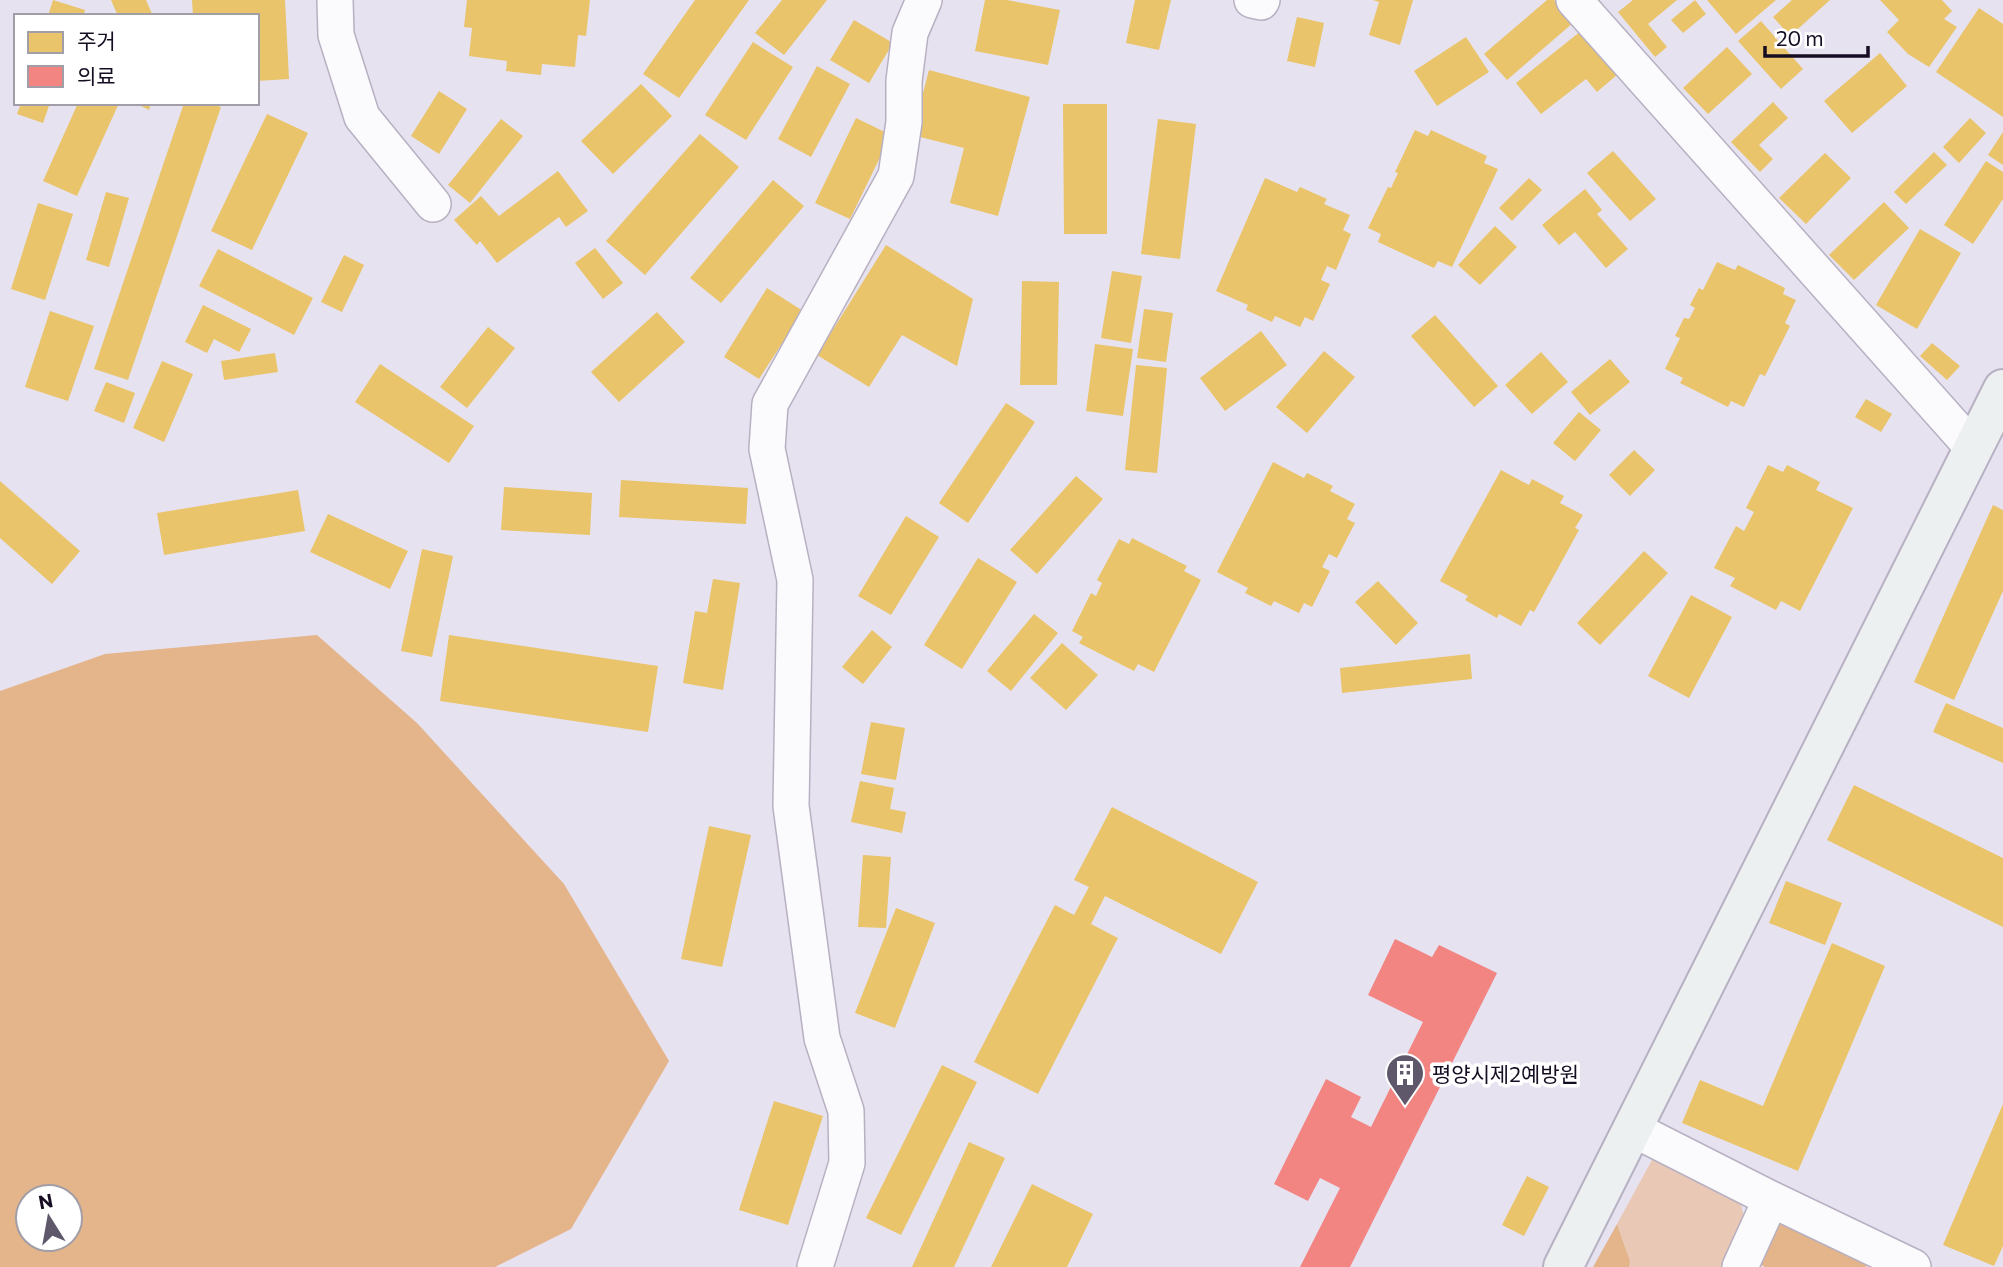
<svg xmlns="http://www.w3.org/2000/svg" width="2003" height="1267" font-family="Commissioner,'Noto Sans KR',sans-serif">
	<rect width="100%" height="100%" fill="#e7e2f0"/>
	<path fill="#e9c9b5" d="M1653,1158L1739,1197L1744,1216L1740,1237L1728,1267H1629L1630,1261L1617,1224Z"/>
	<path fill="#e4b48a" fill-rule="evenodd" d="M317,635L417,723L564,884L669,1061L571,1229L495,1267H0V691L105,654ZM28,1197H70V1239H28Z
		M1777,1222L1868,1261L1866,1267H1765L1759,1264Z
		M1617,1224L1630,1261L1629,1267H1593Z"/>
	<path fill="#e9c46a" d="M53,0L85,10L83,16H48Z
		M111,0H146L153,16H118Z
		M192,0H285L289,79L257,81V16H193Z
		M467,0H590L586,36L578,35L575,67L542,64L541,75L506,71L507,61L469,56L472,28L464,27Z
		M695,0H749L679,98L643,74Z
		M782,0H827L784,55L755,33Z
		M985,0H1007L1060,10L1048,65L975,51Z
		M1135,0H1171L1159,50L1126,43Z
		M1373,0H1413L1400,45L1369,35L1379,2Z
		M1547,0H1554L1574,22L1507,80L1484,54Z
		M1633,0H1677L1648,24L1667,47L1655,57L1618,12Z
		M1695,0L1706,14L1683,33L1671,20Z
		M1707,0H1776L1736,34Z
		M1792,0H1830L1790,36L1773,17Z
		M1880,0H1942L1952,11L1944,19L1957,27L1929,67L1908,54L1887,32L1899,20Z
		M1979,8L2003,24V117L1936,72Z
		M1297,17L1324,23L1315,67L1287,61Z
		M854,20L893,43L869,83L830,60Z
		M1761,21L1803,69L1781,89L1738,41Z
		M1581,31L1618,74L1597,92L1586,79L1541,114L1516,83Z
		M1466,37L1489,72L1437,106L1414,71Z
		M753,42L793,67L746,140L705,115Z
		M1727,47L1752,74L1708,114L1683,88Z
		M1880,53L1907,86L1852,133L1824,101Z
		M817,66L850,84L811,157L778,139Z
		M929,70L1030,97L998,216L950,203L964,148L912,135Z
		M641,84L672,116L613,174L581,141Z
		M439,91L467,109L439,154L411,136Z
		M1773,102L1788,118L1759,145L1773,159L1760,172L1731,142Z
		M21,103H50L43,123L17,114Z
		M78,103H119L77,196L43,181Z
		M135,103H151L149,110Z
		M184,103H209L221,107L128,380L94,369Z
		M1063,104H1107V234H1064Z
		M267,114L308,133L252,250L211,231Z
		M856,118L891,135L850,219L815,203Z
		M1970,118L1986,133L1959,163L1943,147Z
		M501,119L523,136L470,203L448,185Z
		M1158,119L1196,124L1180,259L1141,254Z
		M1415,130L1428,136L1431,130L1487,156L1484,163L1498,169L1452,267L1438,261L1434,268L1378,242L1381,234L1368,228L1388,187L1391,188L1398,173L1395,172Z
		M2003,132V165L1988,155Z
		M700,134L739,167L645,275L606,241Z
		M1613,151L1656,199L1630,221L1587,173Z
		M1934,152L1947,165L1906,204L1894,192Z
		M1825,153L1851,178L1806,224L1779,198Z
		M1986,161L2003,172V199L1973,244L1944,225Z
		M558,171L588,211L566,227L559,217L497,263L480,241L477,245L454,220L481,196L499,216Z
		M1265,178L1297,192L1300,187L1327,199L1324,204L1350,215L1343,230L1351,234L1336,270L1327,266L1321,280L1330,284L1313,321L1305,317L1300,327L1275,316L1272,322L1246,310L1248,305L1216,291Z
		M1529,178L1542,190L1512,221L1499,208Z
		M773,180L804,206L721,303L690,278Z
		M1585,189L1602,210L1597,214L1628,249L1606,268L1575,232L1559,245L1542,225Z
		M106,192L129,198L109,267L86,260Z
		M1884,202L1909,228L1854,280L1829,255Z
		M38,203L73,214L45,300L11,289Z
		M1495,226L1517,247L1480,285L1458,265Z
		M1920,229L1961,253L1917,329L1876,305Z
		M886,245L973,299L957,366L902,335L869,387L817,355Z
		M595,248L623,283L603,299L575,263Z
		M218,249L313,298L294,335L199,286Z
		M344,255L364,265L342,312L321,302Z
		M1717,262L1735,270L1738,265L1785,288L1783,294L1796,300L1785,323L1790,326L1765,376L1760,374L1744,407L1731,401L1728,407L1680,383L1683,378L1665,369L1680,338L1675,336L1684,318L1689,319L1695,308L1690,305L1699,288L1703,290Z
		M1112,271L1142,276L1131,343L1101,338Z
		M1022,281L1059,282L1057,385H1020Z
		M767,288L803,311L759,379L724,357Z
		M203,305L251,329L239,352L214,339L207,353L185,342Z
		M1144,309L1173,313L1166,362L1137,358Z
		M50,311L94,326L68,401L25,387Z
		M657,312L685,342L619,402L591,372Z
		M1435,315L1498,386L1474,407L1411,336Z
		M488,327L515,348L467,408L440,387Z
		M1261,331L1287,365L1225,411L1200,378Z
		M1932,343L1960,366L1947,380L1920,356Z
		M1095,344L1133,349L1123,416L1086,411Z
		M1324,351L1355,377L1307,433L1276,407Z
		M1541,352L1568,382L1532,414L1505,385Z
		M275,353L278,372L224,380L221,361Z
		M1610,359L1630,382L1590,415L1571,392Z
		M162,361L193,374L164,442L133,428Z
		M380,364L474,426L449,463L355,402Z
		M1136,365L1167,368L1157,473L1125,470Z
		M106,382L135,393L124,423L94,411Z
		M1866,399L1892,414L1881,432L1855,417Z
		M1006,403L1035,422L968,523L939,503Z
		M1579,412L1601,430L1575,461L1553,443Z
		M1634,450L1655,470L1630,496L1609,475Z
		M1273,462L1304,478L1307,473L1333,486L1330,491L1355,504L1347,519L1355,523L1337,558L1329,554L1322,567L1330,571L1312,607L1304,603L1299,613L1274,601L1271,606L1245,593L1248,588L1217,572Z
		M1768,465L1783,472L1787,465L1820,482L1816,490L1853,508L1800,611L1781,601L1776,610L1730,586L1735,578L1714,568L1736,526L1744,531L1754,512L1746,508Z
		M1501,470L1529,485L1532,479L1564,496L1560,503L1583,515L1575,528L1579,530L1534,612L1530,610L1521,626L1499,614L1497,618L1465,600L1468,596L1440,581Z
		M1076,476L1103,499L1037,574L1010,550Z
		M621,480L748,488L746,524L619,517Z
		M0,481L80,551L52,584L0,538Z
		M504,487L592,493L590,535L501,530Z
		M298,490L305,531L164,555L157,513Z
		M1993,505L2003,510V591L1954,700L1914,682Z
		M328,514L408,551L390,589L310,552Z
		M906,516L939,537L891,615L858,596Z
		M1132,538L1187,566L1184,571L1201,580L1154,672L1138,664L1134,671L1079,643L1083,637L1072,631L1091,593L1096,596L1102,583L1097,580L1119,539L1129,544Z
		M422,549L453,556L432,657L401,651Z
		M1644,551L1668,573L1600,645L1577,623Z
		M978,558L1017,582L962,669L924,645Z
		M713,579L740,583L723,690L683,683L695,611L707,613Z
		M1378,581L1418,623L1396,645L1355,602Z
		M1691,595L1732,617L1689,698L1648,676Z
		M1034,614L1058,633L1011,691L987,671Z
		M872,630L892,647L863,684L842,667Z
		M449,635L658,666L648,732L440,701Z
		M1062,643L1098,675L1066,710L1030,678Z
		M1470,654L1472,679L1342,693L1340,668Z
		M1946,703L2003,728V763L1933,732Z
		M871,722L905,728L896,780L861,774Z
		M860,781L894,788L890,809L906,812L902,833L851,822Z
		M1854,785L2003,858V927L1827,840Z
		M1112,807L1258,882L1221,954L1105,896L1091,924L1118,938L1038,1094L974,1062L1055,905L1074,915L1089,887L1074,880Z
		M709,826L751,835L722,967L681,959Z
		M863,855L891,857L886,928L858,927Z
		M1786,881L1842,903L1825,945L1769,923Z
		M896,908L935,923L895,1028L855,1013Z
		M1832,943L1885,966L1798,1171L1682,1123L1700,1080L1763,1106Z
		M942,1065L977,1082L901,1235L866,1218Z
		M774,1101L823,1116L788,1225L739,1210Z
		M2003,1104V1246L1994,1266L1943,1245Z
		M969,1142L1005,1158L954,1267H912Z
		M1527,1176L1549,1187L1524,1236L1502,1225Z
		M1032,1184L1093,1214L1067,1267H991Z"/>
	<path fill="#f28482" d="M1395,939L1432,957L1439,945L1497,973L1350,1267H1300L1340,1188L1320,1178L1308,1201L1274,1184L1326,1079L1361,1097L1351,1117L1371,1127L1423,1022L1368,995Z"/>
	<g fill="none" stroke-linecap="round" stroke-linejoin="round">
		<defs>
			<path id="street" d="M335,0L336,35L362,117L433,204
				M1252,0L1261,2L1262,0
				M1574,0L1973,448
				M1633,1129L1771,1199L1913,1267
				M815,1267L847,1163L846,1111L822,1038L791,806L795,580L767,449L770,404L896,176L904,122V81L910,33L924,0
				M1740,1267L1771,1199"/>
			<path id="secondary" d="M1563,1267L2003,389"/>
		</defs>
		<use href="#street" stroke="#b7b0c2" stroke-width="38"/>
		<use href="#secondary" stroke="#b7b0c2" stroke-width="42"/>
		<use href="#street" stroke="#fbfbfd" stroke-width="35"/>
		<use href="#secondary" stroke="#edf0f1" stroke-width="38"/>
	</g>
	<defs>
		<symbol id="building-pin" viewBox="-11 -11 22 30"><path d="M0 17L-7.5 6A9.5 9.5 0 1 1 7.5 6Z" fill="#5f586a" stroke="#fff"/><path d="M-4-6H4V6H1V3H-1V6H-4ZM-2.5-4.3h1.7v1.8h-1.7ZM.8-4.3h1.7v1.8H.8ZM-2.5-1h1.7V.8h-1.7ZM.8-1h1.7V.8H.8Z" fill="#fff"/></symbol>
	</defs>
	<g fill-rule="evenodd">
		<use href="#building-pin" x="1383" y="1051" width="44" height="60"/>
	</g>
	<g text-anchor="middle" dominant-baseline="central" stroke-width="7" stroke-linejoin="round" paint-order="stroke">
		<g font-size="21" fill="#160d22" stroke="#fff" text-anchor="start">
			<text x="1432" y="1073">평양시제2예방원</text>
		</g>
	</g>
	<rect x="14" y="14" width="245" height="91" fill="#ffffff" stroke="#a29ea7" stroke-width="2"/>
	<rect x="28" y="32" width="35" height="21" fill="#e9c46a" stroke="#a29ea7" stroke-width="2"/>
	<text x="77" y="49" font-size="21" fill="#160d22">주거</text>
	<rect x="28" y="66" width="35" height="21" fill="#f28482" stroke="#a29ea7" stroke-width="2"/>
	<text x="77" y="84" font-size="21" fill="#160d22">의료</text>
	<g transform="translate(49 1218) rotate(349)"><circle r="33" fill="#ffffff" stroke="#a29ea7" stroke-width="2"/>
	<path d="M0-5L12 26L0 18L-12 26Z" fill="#5f586a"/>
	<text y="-10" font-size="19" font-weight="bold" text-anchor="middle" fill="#160d22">N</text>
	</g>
	<path d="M1765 46v10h103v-10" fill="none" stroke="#160d22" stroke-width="3.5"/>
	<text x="1776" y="46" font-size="21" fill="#160d22" stroke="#ffffff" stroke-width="5" paint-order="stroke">20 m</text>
</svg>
